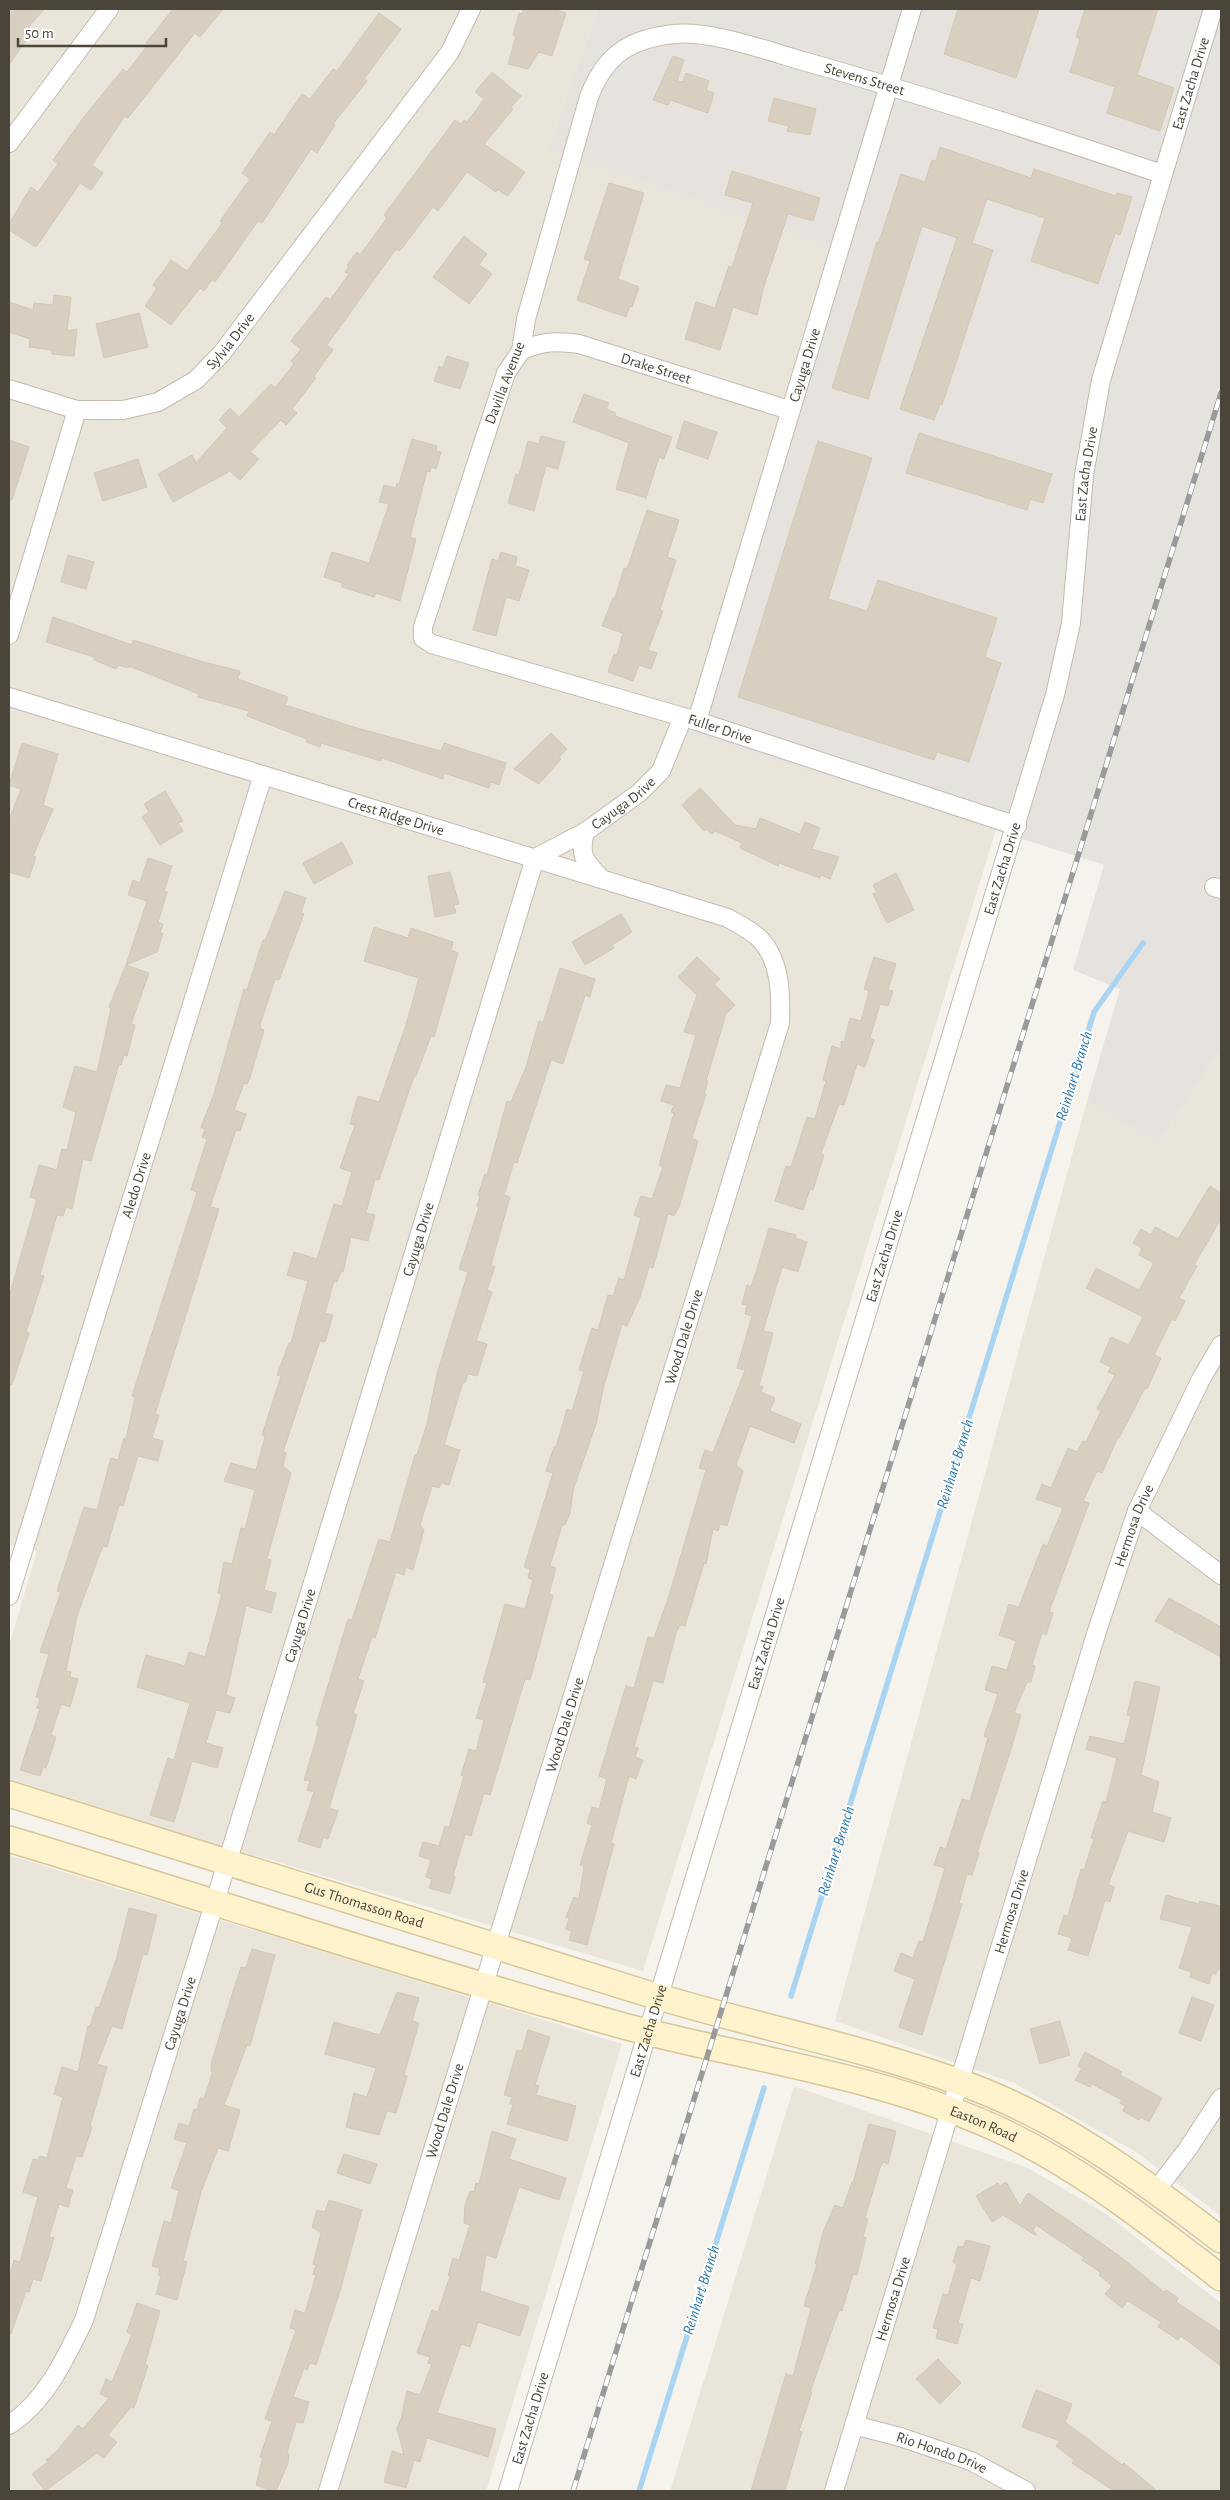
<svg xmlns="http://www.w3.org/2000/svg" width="1230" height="2500" font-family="'Alegreya Sans',sans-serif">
	<rect width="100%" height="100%" fill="#f6f3ec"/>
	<path fill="#eae5da" d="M9,9H598L550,149L828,247L690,732L996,830L643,1971L9,1782V1646L37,1551L9,1545Z
		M1221,1048V2216L1136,2152L1014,2083L835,2021L1087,1101L1159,1143Z
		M9,1855L622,2044L486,2491H9Z
		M794,2086L1028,2168L1103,2212L1221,2303V2491H670Z"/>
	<path fill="#e6e2dd" d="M598,9H1221V1048L1159,1143L1087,1101L1120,989L1073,970L1104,865L690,733L828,247L549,149Z"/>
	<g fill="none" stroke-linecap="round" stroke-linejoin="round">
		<path stroke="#a9d4f2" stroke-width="5.5" d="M791,1996L1094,1012L1143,943
			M639,2491L764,2088"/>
	</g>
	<path fill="#d8cfc1" stroke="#d3c7b4" d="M9,9H44L24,33L29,36L9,65Z
		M173,9H223L200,37L195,33L128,118L125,116L92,165L103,173L91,190L80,183L36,247L9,230V224L31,187L38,192L58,164L53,160L84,117L123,69L127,72L148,45L146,43Z
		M524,9H552L566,13L552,56L539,52L528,69L508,64L516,36L513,35L519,13L522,14Z
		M958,9H1039L1016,78L944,54Z
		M1085,9H1158L1137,75L1174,88L1160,131L1107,113L1115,87L1070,72L1080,39L1076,37Z
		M379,13L401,29L364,79L367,81L333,124L335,125L317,153L311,149L262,223L258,221L215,282L212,280L204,291L200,288L171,325L145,306L157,288L153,285L171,260L187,271L223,222L220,221L250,179L242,173L270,132L274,135L302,94L310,99L333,69L337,71Z
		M673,56L684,60L677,81L683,82L686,73L709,81L706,90L714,93L708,113L670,100L668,105L653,100Z
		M492,72L521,96L511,107L513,109L484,144L525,172L508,196L498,190L496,192L467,172L438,211L433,207L403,247L399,251L396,249L327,345L333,350L314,376L316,378L292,409L297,413L286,425L281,420L250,452L259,459L240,480L230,471L173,502L158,474L192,455L196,463L227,428L219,420L230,408L239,417L271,384L275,388L294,364L291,361L301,349L291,341L326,297L330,300L349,274L345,272L349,267L347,265L357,252L360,255L387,218L384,215L455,120L461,124L464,120L467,122L484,99L475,92Z
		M774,98L816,109L810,135L787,131L789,126L768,121Z
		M940,147L1031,178L1034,169L1116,196L1117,193L1132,197L1120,235L1115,233L1098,284L1031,261L1045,218L987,199L972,243L993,250L942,405L940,404L934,420L900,409L957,238L922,226L868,399L832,388L877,242H879L901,174L925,182L932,160L936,161Z
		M732,171L820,198L813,221L788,214L764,286L757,315L733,307L720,350L685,339L696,302L715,308L729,266L732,267L753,203L725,195Z
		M609,183L644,193L618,279L639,287L632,307L630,306L626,317L577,300L590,261L584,259Z
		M464,236L487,254L479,265L492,274L469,304L433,277Z
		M54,295L71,297L67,331L77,329L74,356L52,354V350L29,347L30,339L9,332V302L33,310L34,303L53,305Z
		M139,313L148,347L104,358L96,324Z
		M447,356L469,363L460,389L434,381L439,366L443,368Z
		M584,394L609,403L606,409L616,413L615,416L672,437L664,459L659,457L646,498L616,489L629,443L573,422Z
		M684,421L717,432L708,459L676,448Z
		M919,433L1052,474L1043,503L1030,499L1027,510L906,473Z
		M541,436L565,442L558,469L546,466L534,511L508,503L516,474L519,475L528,441L539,444Z
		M412,439L437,446L436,451L441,452L436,469L431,467L430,472L427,471L410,537L416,539L400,601L376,593L374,597L342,587V583L324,577L332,552L369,563L389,504L379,502L384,485L396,488L397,483L399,484Z
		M9,440L29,447L12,500H9Z
		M818,441L872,458L828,599L867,611L878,580L997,618L985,657L1001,663L969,762L937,752L934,760L738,697Z
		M138,459L147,487L103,501L94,473Z
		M647,510L679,520L667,557L676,560L660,610L663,611L648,650L657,653L651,669L639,665L633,681L608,672L614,654L617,655L623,633L602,626L613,598H615L624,568L627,569Z
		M501,552L517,557L515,566L529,570L519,601L506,597L496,636L473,630L492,559L498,561Z
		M68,555L94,562L86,589L61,582Z
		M53,617L132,645L133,640L207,663L240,671L238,679L288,697L285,705L357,728L441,751L444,743L506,763L499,785L491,782L489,788L444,773L443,779L382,758L381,761L321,743L320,747L306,742L307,739L247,716L249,711L198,697L199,694L129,666L128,668L118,665L116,669L94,660V657L46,642Z
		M551,733L567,749L559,757L561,759L539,784L514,769Z
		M22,743L58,754L43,805L53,809L33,856L36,857L29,878L9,872V820L21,789L9,785Z
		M700,788L735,825L756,829L760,818L800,834L805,822L820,828L812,849L839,857L830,879L821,875L820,878L779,863L778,866L740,848L742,843L715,831L712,834L706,829L704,831L682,805Z
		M165,791L183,821L178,823L183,831L160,845L142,817L149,812L144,804Z
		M342,842L353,863L314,884L303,863Z
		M148,858L172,866L164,891L167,892L158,922L163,924L160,933H163L157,952L126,965L149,973L131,1024L135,1025L127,1056L124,1055L121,1065L119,1064L91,1161L83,1159L72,1209L66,1207L63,1216L57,1215L40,1275L44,1276L26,1332L29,1333L12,1385L9,1384V1297L37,1199L30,1197L39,1165L57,1170L62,1149L67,1150L76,1112L63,1107L75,1066L97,1072L111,1008L109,1007L126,965L147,901L128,895L133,880L140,883Z
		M450,872L459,904L454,905L456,913L435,917L428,876Z
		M896,873L914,910L887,923L873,894L877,893L873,885Z
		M285,891L306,898L301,913L304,914L279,980L275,979L260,1025L261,1029L264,1030L250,1077L247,1084L244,1083L234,1110L246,1114L240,1131L236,1130L210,1207L219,1209L155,1414L159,1415L152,1438L163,1441L158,1461L138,1456L123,1506L119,1505L107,1547L103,1546L99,1556L77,1616L66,1671L71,1672L70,1677L78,1679L70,1707L61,1704L51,1735L56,1737L46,1768L43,1767L40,1776L20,1770L40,1709L37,1708L40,1698L36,1697L49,1654L40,1652L61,1592L57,1591L84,1507L97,1510L111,1458L118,1460L124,1438L126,1439L135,1397L132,1396L197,1192L191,1190L207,1139L202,1137L205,1129L201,1127L214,1094L244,989L247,990L263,940L265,941Z
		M621,914L632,932L612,945L614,948L585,965L572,942Z
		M374,927L408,938L411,928L453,942L451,950L458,953L434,1037L431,1036L416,1076H414L379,1180L375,1179L366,1213L375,1215L368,1241L351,1237L343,1272L341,1271L337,1282L334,1281L325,1313L333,1315L325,1342L320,1341L283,1452L286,1453L283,1466L291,1473L267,1559L271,1560L264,1590L276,1593L271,1613L246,1606L226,1695L235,1698L230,1713L216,1710L206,1743L223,1748L217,1768L192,1761L174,1822L150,1815L168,1758L174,1760L190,1703L137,1687L146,1655L185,1666L189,1652L205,1657L222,1594L218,1593L224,1562L232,1564L241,1528L245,1529L255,1490L224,1481L231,1463L256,1470L265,1437L262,1435L281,1376L277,1375L289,1343H291L308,1281L287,1275L294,1252L317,1259L334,1204L342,1206L352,1172L340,1168L355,1125L350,1124L358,1096L379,1102L406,1025L419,978L364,961Z
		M697,957L720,979L714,984L735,1005L726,1014L706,1081H708L704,1094H706L692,1138L698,1141L679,1207L674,1216L668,1214L653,1268L649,1267L640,1297L627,1326L622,1324L603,1389L596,1424L573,1490L570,1513L565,1525H562L550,1566L556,1568L549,1594L553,1595L530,1680L525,1679L490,1795L484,1793L471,1836L465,1834L453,1876L455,1877L450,1894L429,1888L432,1879L426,1877L431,1860L419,1856L423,1842L439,1846L445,1826L449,1827L464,1776L461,1775L469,1749L476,1751L484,1720L476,1718L487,1683L483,1682L505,1604L525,1609L533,1580L528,1578L530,1569L524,1567L553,1473L546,1471L554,1447H556L567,1409L572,1411L584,1371L579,1370L592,1328L598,1330L608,1295L613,1296L619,1278L624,1280L641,1218L634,1215L641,1196L652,1199L663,1167L659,1165L674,1113L671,1112L674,1105L661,1101L666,1085L680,1088L696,1035L684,1032L697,995L678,977Z
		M874,957L896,964L888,990L893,991L888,1006L880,1004L870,1038L874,1040L865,1067L857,1064L844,1105L839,1104L821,1153L824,1155L813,1190L810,1189L803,1210L775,1201L786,1166L791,1167L807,1117L815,1119L826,1081L823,1080L832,1046L841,1049V1041L844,1042L850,1018L861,1021L869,991L864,989Z
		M560,968L595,979L590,997L585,995L563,1064L551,1060L517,1163L514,1162L504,1195L510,1197L491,1265L495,1267L487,1290L492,1292L476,1341L487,1344L477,1376L468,1374L465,1383L463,1382L444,1445L460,1450L449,1485L441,1483L439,1488L432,1486L420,1525L424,1530L413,1570L406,1567L404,1575L396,1572L375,1638L372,1637L358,1679L364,1681L353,1714L357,1715L329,1808L338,1811L328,1839L323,1837L320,1848L298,1841L314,1792L307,1790L310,1781L304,1780L317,1736L319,1726L316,1725L348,1619L352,1620L379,1539L390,1542L415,1455H417L427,1424L437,1374L468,1272L459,1269L479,1207L477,1206L480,1196L478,1195L485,1174L487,1175L507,1101L511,1102L526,1067L539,1021L543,1023Z
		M1210,1186L1221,1193V1219L1194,1265L1197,1266L1179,1298L1185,1301L1175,1321L1172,1319L1154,1355L1161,1358L1147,1389L1145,1388L1119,1438L1118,1437L1102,1473L1097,1471L1083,1501L1089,1503L1049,1612L1053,1613L1046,1635L1042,1633L1032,1665L1035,1666L1031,1682H1027L1014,1713L1021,1715L1012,1746L977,1853H979L972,1875L967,1874L959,1903L962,1904L922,2035L899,2027L915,1979L894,1971L901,1953L913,1958L919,1941L923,1942L945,1868L934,1865L940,1847L946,1849L962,1799L970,1801L988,1738L984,1736L998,1694L985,1690L992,1666L1007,1670L1016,1641L999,1635L1009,1604L1019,1607L1043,1544L1047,1546L1063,1508L1036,1499L1042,1484L1051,1488L1068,1448L1077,1452L1083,1441L1086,1442L1101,1411L1097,1409L1115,1375L1108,1372L1111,1367L1100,1362L1111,1337L1129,1345L1143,1317L1086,1288L1096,1268L1139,1290L1154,1263L1139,1255L1142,1248L1133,1243L1141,1229L1151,1235L1155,1227L1178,1239Z
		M769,1228L796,1235L795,1238L807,1242L798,1272L782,1267L763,1331L773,1333L759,1386L763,1387L761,1392L775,1398L770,1411L801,1424L794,1443L750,1426L736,1465L743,1471L727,1526L720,1524L718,1531L713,1529L706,1564L704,1563L685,1626L680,1625L676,1633L663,1683L653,1681L634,1747L638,1748L635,1757L643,1760L636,1779L629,1776L611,1843L614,1844L587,1945L569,1940L572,1931L566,1929L569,1918L566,1917L574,1897L579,1899L584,1866L580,1865L592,1825L587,1823L592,1807L599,1809L607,1779L599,1776L626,1686L634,1688L648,1637L654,1638L668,1599L706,1470L699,1468L705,1450L713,1453L745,1370L737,1368L752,1316L745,1314L747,1305L742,1304L747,1285L751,1287L756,1272Z
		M1169,1598L1221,1627V1657L1155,1621Z
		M1135,1681L1160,1687L1141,1775L1159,1782L1152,1812L1171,1818L1164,1842L1128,1831L1108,1885L1114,1887L1110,1902L1105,1900L1088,1956L1068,1950L1072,1938L1058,1934L1064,1915L1068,1916L1081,1869L1084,1870L1094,1839L1091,1838L1103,1801L1106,1802L1117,1758L1086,1749L1090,1736L1124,1744L1131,1716L1127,1715Z
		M1166,1895L1199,1904L1200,1901L1221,1906V1970L1218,1969L1216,1974L1212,1973L1209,1984L1190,1977L1191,1972L1179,1968L1192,1927L1160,1919Z
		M129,1908L157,1915L147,1955L143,1954L122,2029L112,2026L97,2064L107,2067L90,2126L92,2127L82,2157L76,2156L66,2188L73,2190L68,2207L59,2204L49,2237L54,2238L41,2281L33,2279L29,2292L26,2291L11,2334L9,2333V2278L14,2260L20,2262L38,2197L23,2192L33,2159L38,2160L40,2156L47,2158L63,2097L54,2094L62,2067L78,2072L88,2026H90L96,2007L99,2008L116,1960Z
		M252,1949L275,1955L250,2046L247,2045L224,2105L240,2110L228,2151L218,2148L201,2192L183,2261L187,2262L177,2300L156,2294L161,2276L158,2275L160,2268L152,2266L164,2221L171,2223L179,2191L171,2188L187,2143L174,2139L179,2123L189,2126L194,2109L197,2110L200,2098L204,2099L213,2071H211L212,2061L230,2001L241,1967L246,1968Z
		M397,1992L419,1998L412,2021L419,2023L404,2075L407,2076L396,2113L387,2111L379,2135L346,2127L354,2093L367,2097L376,2068L325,2054L334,2022L380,2035Z
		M1192,1997L1214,2005L1201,2041L1179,2033Z
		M1060,2021L1070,2055L1040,2064L1030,2029Z
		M528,2030L550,2037L535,2085L539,2086L536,2095L576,2106L567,2141L507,2124L513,2104H510L512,2097L504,2095L517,2050L522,2051Z
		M1085,2052L1122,2072L1120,2075L1162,2098L1149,2122L1141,2117L1139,2120L1123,2111L1125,2106L1120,2103L1122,2100L1092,2084L1090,2087L1075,2080L1082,2068L1078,2066Z
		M869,2124L896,2131L888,2164L883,2162L880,2168L865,2218L868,2219L863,2237L866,2238L857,2275L853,2274L842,2311L839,2310L810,2392H812L799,2431L802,2432L785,2491H751L786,2374L793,2376L811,2308L804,2306L817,2264H815L823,2232L835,2205L843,2208L852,2182L853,2183Z
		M492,2131L516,2139L509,2159L566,2178L559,2200L519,2187L496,2258L486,2255L480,2291L529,2307L520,2336L478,2322L470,2347L461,2344L437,2413L496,2429L488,2457L427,2438L420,2462L414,2460L406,2488L384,2482L392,2451L404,2455L397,2428L401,2419L407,2391L420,2395L432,2364L428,2363L430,2357L417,2353L432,2310L438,2312L450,2276H448L453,2258L459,2260L470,2225L464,2223L465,2206L470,2191L474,2192L476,2183L479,2184Z
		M344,2154L377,2164L370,2184L337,2173Z
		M1006,2182L1020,2206L1028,2193L1117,2254L1164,2292L1166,2290L1178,2298L1176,2302L1221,2332V2366L1181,2336L1178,2340L1158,2327L1161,2322L1128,2301L1122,2308L1105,2294L1112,2286L1099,2275L1101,2273L1082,2260L1084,2257L1036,2225L1033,2230L1037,2236L1003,2215L992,2222L976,2196L998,2183L1000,2186Z
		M329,2200L362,2210L340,2291L316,2365L310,2363L307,2370L304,2368L293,2397L309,2402L303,2423L296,2422L287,2453L289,2454L288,2463L276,2491H271L256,2485L263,2458L260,2457L272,2421L265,2419L296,2330L290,2328L295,2310L305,2313L316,2275L313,2274L316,2265L313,2264L321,2233L312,2227L317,2210L325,2212Z
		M966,2240L990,2246L980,2281L971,2278L958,2323L963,2324L957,2344L936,2338L938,2329L933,2328L943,2294L948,2295L957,2265L953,2262L958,2246L963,2247Z
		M137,2303L160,2311L145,2364L148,2366L134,2408L131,2407L108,2435L117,2442L104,2458L97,2453L45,2491L32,2474L48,2462L46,2460L57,2451L78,2425L83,2429L109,2398L100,2394L106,2379L112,2382L132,2334L127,2332Z
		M938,2359L961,2383L940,2404L916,2379Z
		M1036,2390L1072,2404L1065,2422L1122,2465L1124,2463L1157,2491H1114L1072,2463L1074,2460L1056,2446L1060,2441L1022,2427Z"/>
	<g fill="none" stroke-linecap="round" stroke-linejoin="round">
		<defs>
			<g id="minor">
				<path d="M9,143L109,9"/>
				<path id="s1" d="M521,351C541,341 557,341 579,344L789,410"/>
				<path id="s2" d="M9,389L77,410H123L158,402L196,380L222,353L450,52L471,9"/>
				<path d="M9,635L77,410"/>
				<path id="s3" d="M9,697L728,918C738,924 750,930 758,937C781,959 781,995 780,1023L328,2491"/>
				<path id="s4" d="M697,721L912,9"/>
				<path id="s5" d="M1017,826L697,721L432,644L423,638V627L506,373L521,351L526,319L589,97C605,55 629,39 674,34C710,30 768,51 803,61C924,95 1043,134 1162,174"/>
				<path d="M585,832C579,855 584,861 600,877"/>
				<path d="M1214,887L1221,889"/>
				<path d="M1137,1511L1221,1575"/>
				<path id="s6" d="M9,1596L263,775"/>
				<path d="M1156,2190L1187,2150L1221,2098"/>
				<path id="s7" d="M9,2425C46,2401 65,2359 84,2320L231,1850L535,858L585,832L639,793L661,771L683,717"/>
				<path id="s8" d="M854,2425L900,2437L971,2461L1026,2491"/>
				<path id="s9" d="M508,2491L1055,695L1071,623L1084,475L1101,380L1213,9"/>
				<path id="s10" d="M834,2491L1097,1631L1137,1511L1201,1379L1221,1345"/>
			</g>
			<g id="secondary">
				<path id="s11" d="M9,1794C219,1859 429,1925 639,1991C745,2024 855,2045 959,2082C1057,2116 1140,2178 1221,2240"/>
				<path id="s12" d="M9,1839C188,1893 366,1952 546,2004C580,2013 613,2024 647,2032C763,2061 883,2078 993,2127C1077,2165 1148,2222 1221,2278"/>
			</g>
		</defs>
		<use href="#minor" stroke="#c2bbae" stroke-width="20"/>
		<use href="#secondary" stroke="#d6c79b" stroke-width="28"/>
		<use href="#minor" stroke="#fff" stroke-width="18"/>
		<use href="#secondary" stroke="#fff3cd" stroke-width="25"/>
		<defs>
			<path id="rail" d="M573,2491L1221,393"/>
		</defs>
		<use href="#rail" stroke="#9a9a9a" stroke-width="5.5"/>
		<use href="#rail" stroke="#fff" stroke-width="4" stroke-dasharray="11" stroke-linecap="butt"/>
	</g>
	<g text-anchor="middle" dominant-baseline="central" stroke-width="4" stroke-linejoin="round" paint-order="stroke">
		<g font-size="15" fill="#4b4439" stroke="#fff">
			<text stroke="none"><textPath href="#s5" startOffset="1501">Stevens Street</textPath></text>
			<text stroke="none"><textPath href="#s9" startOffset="2506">East Zacha Drive</textPath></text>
			<text stroke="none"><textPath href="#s2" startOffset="249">Sylvia Drive</textPath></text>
			<text stroke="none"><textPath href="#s4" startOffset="372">Cayuga Drive</textPath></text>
			<text stroke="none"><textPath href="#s1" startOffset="140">Drake Street</textPath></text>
			<text transform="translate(505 383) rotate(-69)">Davilla Avenue</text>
			<text stroke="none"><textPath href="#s9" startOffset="2101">East Zacha Drive</textPath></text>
			<text transform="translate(720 729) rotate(18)">Fuller Drive</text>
			<text stroke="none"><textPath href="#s7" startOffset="1765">Cayuga Drive</textPath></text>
			<text stroke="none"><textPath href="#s3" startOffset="405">Crest Ridge Drive</textPath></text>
			<text stroke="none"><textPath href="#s9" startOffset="1696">East Zacha Drive</textPath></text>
			<text stroke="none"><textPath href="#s6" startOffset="430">Aledo Drive</textPath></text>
			<text stroke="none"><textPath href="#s7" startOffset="1262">Cayuga Drive</textPath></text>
			<text stroke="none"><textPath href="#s9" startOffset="1291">East Zacha Drive</textPath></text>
			<text transform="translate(684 1337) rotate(-73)">Wood Dale Drive</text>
			<text stroke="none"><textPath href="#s10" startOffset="1011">Hermosa Drive</textPath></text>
			<text stroke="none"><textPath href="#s7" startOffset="858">Cayuga Drive</textPath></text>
			<text stroke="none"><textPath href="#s9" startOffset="886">East Zacha Drive</textPath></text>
			<text transform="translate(565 1725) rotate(-73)">Wood Dale Drive</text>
			<text stroke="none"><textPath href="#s11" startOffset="372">Gus Thomasson Road</textPath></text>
			<text stroke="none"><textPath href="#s10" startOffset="606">Hermosa Drive</textPath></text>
			<text stroke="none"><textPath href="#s7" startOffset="452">Cayuga Drive</textPath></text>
			<text stroke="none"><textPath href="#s9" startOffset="481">East Zacha Drive</textPath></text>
			<text transform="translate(445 2111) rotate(-73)">Wood Dale Drive</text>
			<text stroke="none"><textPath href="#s12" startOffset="1016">Easton Road</textPath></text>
			<text stroke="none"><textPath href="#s10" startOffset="201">Hermosa Drive</textPath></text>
			<text stroke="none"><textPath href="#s9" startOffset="76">East Zacha Drive</textPath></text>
			<text stroke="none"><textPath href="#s8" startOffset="92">Rio Hondo Drive</textPath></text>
		</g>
		<g font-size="16" font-style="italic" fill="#2e7ab2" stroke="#fff">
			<text transform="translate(1074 1076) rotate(-73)">Reinhart Branch</text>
			<text transform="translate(955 1464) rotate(-73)">Reinhart Branch</text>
			<text transform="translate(836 1851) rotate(-73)">Reinhart Branch</text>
			<text transform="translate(701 2290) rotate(-73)">Reinhart Branch</text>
		</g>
	</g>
	<rect width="1230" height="2500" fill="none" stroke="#4b4439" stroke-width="20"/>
	<path d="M18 38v8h148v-8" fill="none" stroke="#4b4439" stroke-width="2.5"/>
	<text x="25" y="38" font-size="15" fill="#4b4439" stroke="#ffffff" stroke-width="4" paint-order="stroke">50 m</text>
</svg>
